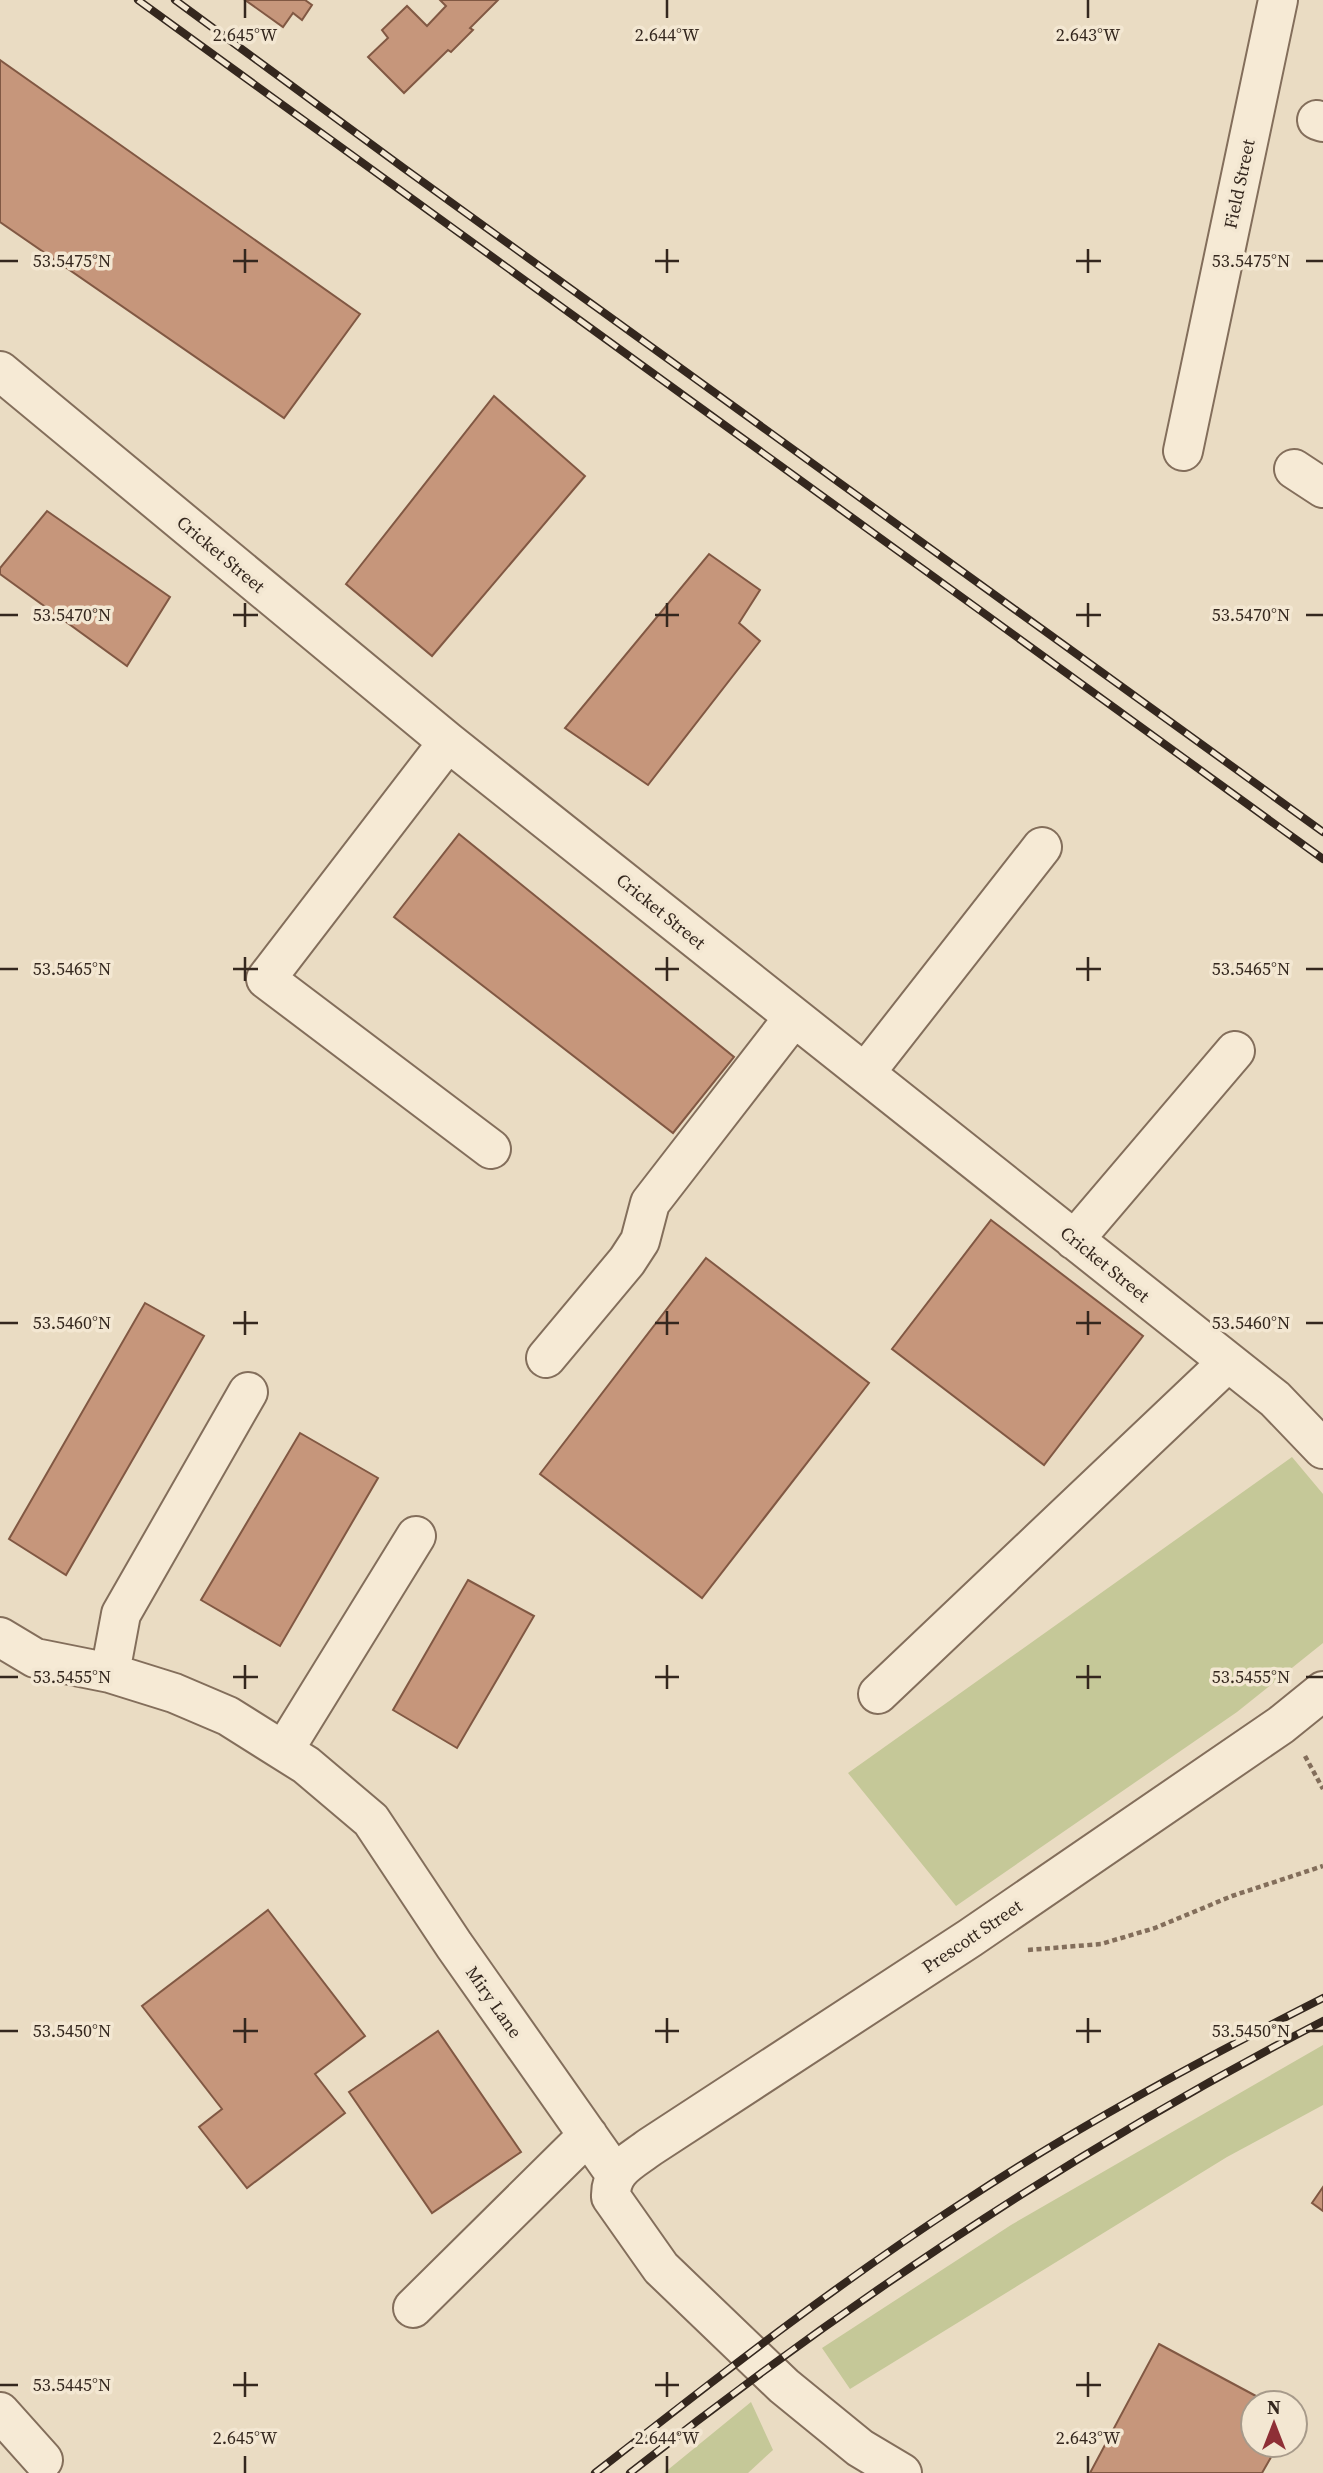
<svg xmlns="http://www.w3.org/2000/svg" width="1323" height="2473" font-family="'Source Serif 4',serif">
	<rect width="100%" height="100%" fill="#eadcc3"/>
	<path fill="#c5c898" d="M1292,1457L1323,1494V1643L1237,1712L956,1906L848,1773Z
		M1323,2045V2105L1227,2157L850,2389L822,2348L1011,2225Z
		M751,2402L773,2450L748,2473H664Z"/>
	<path fill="#c6967b" stroke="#815843" stroke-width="2" d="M245,0H305L312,5L302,20L293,13L283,27Z
		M440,0H498L470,28L473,30L451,52L448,50L404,93L368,57L388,38L382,30L407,6L427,26L446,6Z
		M0,60L360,314L284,418L0,222Z
		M494,396L585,476L432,656L346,584Z
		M47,511L170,597L127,666L0,574V568Z
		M709,554L760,590L739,623L760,641L648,785L565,728Z
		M459,834L734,1057L673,1133L394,917Z
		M991,1220L1143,1336L1044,1465L892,1349Z
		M706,1258L869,1383L702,1598L540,1474Z
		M145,1303L204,1336L66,1575L9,1539Z
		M300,1433L378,1478L280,1646L201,1600Z
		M468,1580L534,1616L457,1748L393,1710Z
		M268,1910L365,2036L315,2074L345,2113L247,2188L199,2127L222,2109L142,2006Z
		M438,2031L521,2152L432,2213L349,2092Z
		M1323,2187V2211L1312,2203Z
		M1159,2344L1269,2403H1253V2445H1278L1262,2473H1090Z"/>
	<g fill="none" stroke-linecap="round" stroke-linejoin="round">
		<defs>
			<path id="minor" d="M1317,120L1323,122
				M0,371L448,742L1275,1399L1323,1449
				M1183,451L1278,0
				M1294,469L1323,488
				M448,742L266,979L491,1149
				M865,1073L1042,847
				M1074,1240L1235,1051
				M546,1358L627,1261L640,1241L650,1203L794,1017
				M0,1637L35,1658L110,1673L174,1693L228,1716L306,1765L371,1820L454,1945L615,2174
				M110,1673L121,1614L248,1392
				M878,1694L1228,1362
				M284,1750L416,1536
				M413,2308L588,2135
				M0,2412L43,2460
				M902,2473L860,2448L784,2386L661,2268L611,2197C610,2170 630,2162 650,2147L970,1938L1281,1725L1323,1691"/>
		</defs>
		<use href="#minor" stroke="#836e5b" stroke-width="42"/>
		<path stroke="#836e5b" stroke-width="4.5" stroke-dasharray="5 3.5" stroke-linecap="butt" d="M1305,1756L1323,1789
			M1028,1950L1101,1944L1155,1928L1232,1896L1323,1866"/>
		<use href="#minor" stroke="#f6ead5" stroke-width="38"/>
		<defs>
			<path id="rail" d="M138,0L1323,859
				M175,0L405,169L1323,832
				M595,2473C715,2379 835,2285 963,2202C1078,2126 1201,2060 1323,1998
				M630,2473C847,2302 1077,2148 1323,2021"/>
		</defs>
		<use href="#rail" stroke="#34271e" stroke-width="8"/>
		<use href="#rail" stroke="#f3e7d2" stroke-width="5" stroke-dasharray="16" stroke-linecap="butt"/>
	</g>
	<path fill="none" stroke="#34271e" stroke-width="2.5" d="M245,0V18M667,0V18M1088,0V18M245,249V273M667,249V273M1088,249V273M0,261H18M233,261H258M655,261H679M1076,261H1101M1306,261H1323M245,603V627M667,603V627M1088,603V627M0,615H18M233,615H258M655,615H679M1076,615H1101M1306,615H1323M245,957V981M667,957V981M1088,957V981M0,969H18M233,969H258M655,969H679M1076,969H1101M1306,969H1323M245,1311V1335M667,1311V1335M1088,1311V1335M0,1323H18M233,1323H258M655,1323H679M1076,1323H1101M1306,1323H1323M245,1665V1689M667,1665V1689M1088,1665V1689M0,1677H18M233,1677H258M655,1677H679M1076,1677H1101M1306,1677H1323M245,2018V2043M667,2018V2043M1088,2018V2043M0,2031H18M233,2031H258M655,2031H679M1076,2031H1101M1306,2031H1323M245,2372V2397M667,2372V2397M1088,2372V2397M0,2385H18M233,2385H258M655,2385H679M1076,2385H1101M245,2456V2473M667,2456V2473M1088,2456V2473"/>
	<g text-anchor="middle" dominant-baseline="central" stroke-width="7" stroke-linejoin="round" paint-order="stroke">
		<g font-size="18" fill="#34271e" stroke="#f3e7d2">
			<text transform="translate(1239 184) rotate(-78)">Field Street</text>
			<text transform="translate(221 554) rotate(40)">Cricket Street</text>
			<text transform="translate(661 911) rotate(39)">Cricket Street</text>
			<text transform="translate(1105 1264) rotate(39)">Cricket Street</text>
			<text transform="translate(972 1936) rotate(-34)">Prescott Street</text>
			<text transform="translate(494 2002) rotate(55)">Miry Lane</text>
		</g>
	</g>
	<g font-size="18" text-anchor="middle" fill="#34271e" stroke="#f3e7d2" stroke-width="7" stroke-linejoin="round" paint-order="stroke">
		<text x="245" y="41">2.645°W</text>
		<text x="667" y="41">2.644°W</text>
		<text x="1088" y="41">2.643°W</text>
		<text x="72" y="267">53.5475°N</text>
		<text x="1251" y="267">53.5475°N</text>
		<text x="72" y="621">53.5470°N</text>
		<text x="1251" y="621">53.5470°N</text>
		<text x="72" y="975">53.5465°N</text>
		<text x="1251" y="975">53.5465°N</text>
		<text x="72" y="1329">53.5460°N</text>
		<text x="1251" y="1329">53.5460°N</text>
		<text x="72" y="1683">53.5455°N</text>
		<text x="1251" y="1683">53.5455°N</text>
		<text x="72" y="2037">53.5450°N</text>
		<text x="1251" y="2037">53.5450°N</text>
		<text x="72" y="2391">53.5445°N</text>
		<text x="245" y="2444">2.645°W</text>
		<text x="667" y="2444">2.644°W</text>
		<text x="1088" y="2444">2.643°W</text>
	</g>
	<g transform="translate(1274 2424)"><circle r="33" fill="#f3e7d2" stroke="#a79a8a" stroke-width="2"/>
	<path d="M0-5L12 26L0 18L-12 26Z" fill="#8e2f36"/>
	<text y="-10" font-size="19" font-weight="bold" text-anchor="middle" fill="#34271e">N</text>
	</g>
</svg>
